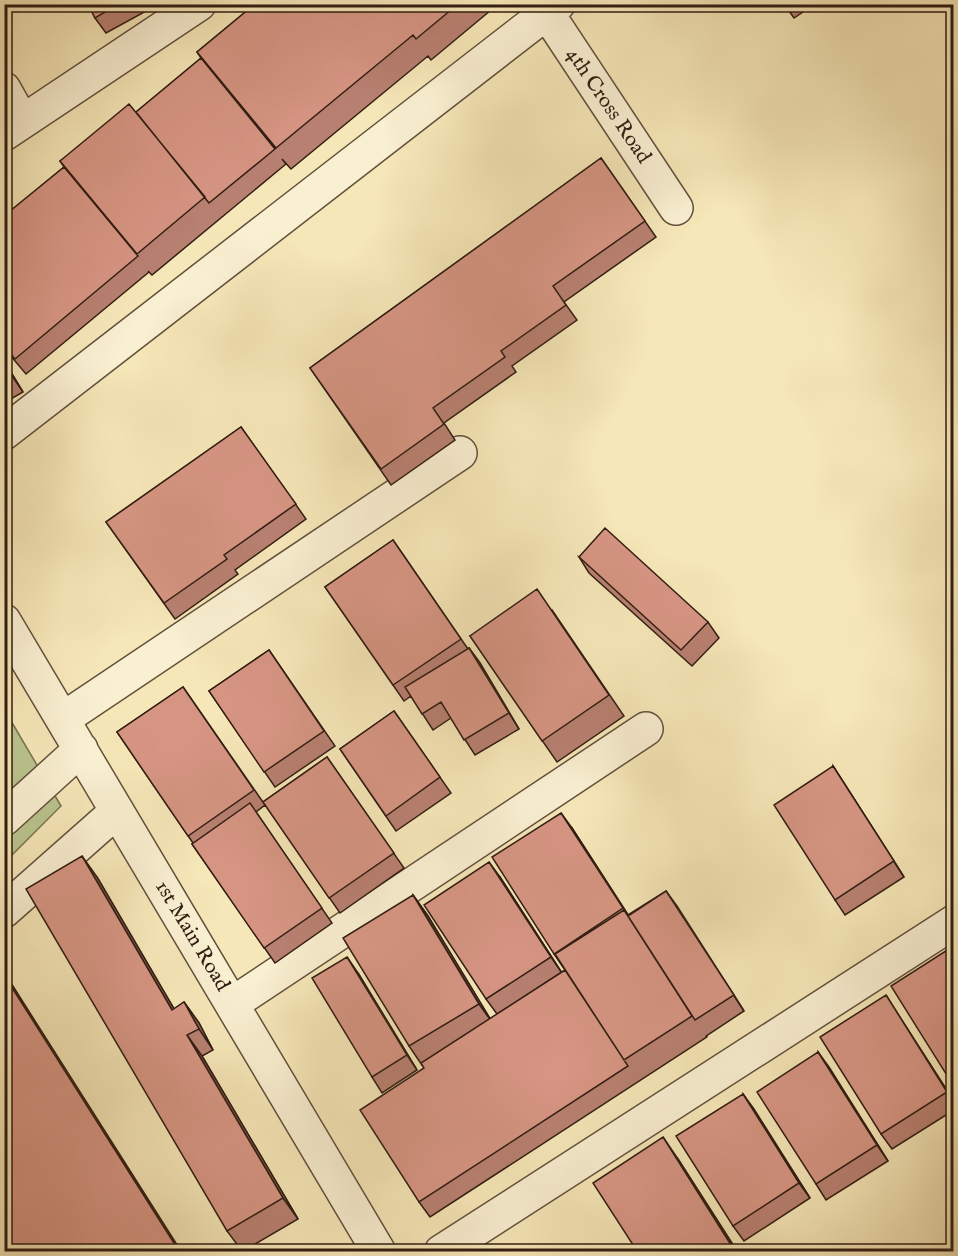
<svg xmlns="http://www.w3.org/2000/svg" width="958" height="1256" font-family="'IM FELL English',serif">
	<rect width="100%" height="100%" fill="#f6e7b8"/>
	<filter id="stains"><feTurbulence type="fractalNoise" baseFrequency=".00333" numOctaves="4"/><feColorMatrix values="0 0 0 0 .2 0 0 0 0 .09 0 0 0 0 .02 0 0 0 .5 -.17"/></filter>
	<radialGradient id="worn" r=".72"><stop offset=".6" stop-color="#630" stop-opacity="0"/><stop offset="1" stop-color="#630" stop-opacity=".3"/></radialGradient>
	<path fill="#bbc58f" stroke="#767150" stroke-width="1.5" d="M4,709L61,806L5,862H4Z"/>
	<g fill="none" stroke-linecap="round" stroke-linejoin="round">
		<defs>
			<path id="minor" d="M541,4L676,208
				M4,89L22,121
				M4,134L199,4
				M4,433L558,4
				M4,621L379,1252
				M63,719L460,453
				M4,819L81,749
				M4,911L117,811
				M232,1004L646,729
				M441,1252L954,922"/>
		</defs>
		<use href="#minor" stroke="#62503c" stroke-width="36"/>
		<use href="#minor" stroke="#f9efd1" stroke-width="33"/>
	</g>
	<path fill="#b88071" stroke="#311d12" stroke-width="1.5" d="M88,4H156L157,5L106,33L95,18Z
		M255,4L497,5L431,60L428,56L291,169L282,159L286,164L152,275L148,271L149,272L26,374L4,348V216L64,167L60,161L136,112L201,58L197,52Z
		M784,4H815L794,18Z
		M601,158L656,237L564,302L577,320L512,366L516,372L444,423L455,440L391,485L310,368Z
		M4,361L23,392L4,403Z
		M241,427L306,519L235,570L238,574L175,619L106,522Z
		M393,540L468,649L469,648L480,663L519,729L475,755L451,718L433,730L411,696L404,701L325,587Z
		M579,557L708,622L719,638L692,666L589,573Z
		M552,610L624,716L557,762L470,636Z
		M269,650L335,746L275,787L209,691Z
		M183,687L265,805L256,812L332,923L275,963L192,844L193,843L117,732Z
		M394,711L451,793L396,831L340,749Z
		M327,757L404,868L340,913L263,802Z
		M833,766L904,877L845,915L835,900Z
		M572,828L628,915L666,891L744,1011L706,1036L707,1037L430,1217L419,1202L424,1068L409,1046L413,895L428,916L490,1019L565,970L554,954Z
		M97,877L174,1009L184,1002L199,1023L213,1050L202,1056L298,1219L243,1251H242L227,1231Z
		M500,877L562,973L497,1014L486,999Z
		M358,973L417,1070L382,1093L372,1077Z
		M896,1011L954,1101V1110L892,1149L881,1134Z
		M818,1052L888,1161L826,1200L816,1184Z
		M743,1094L810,1198L744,1241L733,1226Z
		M678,1159L737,1251H637Z"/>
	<path fill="#96685c" stroke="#311d12" stroke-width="1.5" d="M4,361L23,392L4,364Z
		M469,648L480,663L519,729L509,713Z
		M833,766L843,782L904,877L894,861Z
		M561,813L572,828L634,924L623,908Z
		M82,856L97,877L187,1031L172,1010Z
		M489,862L500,877L562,973L551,957Z
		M666,891L677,906L744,1011L734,995Z
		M413,895L428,916L494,1025L479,1004Z
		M347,957L358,973L417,1070L407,1055Z
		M4,972L181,1251H179L4,975Z
		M886,995L896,1011L954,1102L947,1092Z
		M184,1002L199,1023L213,1050L199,1029Z
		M187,1035L202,1056L298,1219L283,1198Z
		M818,1052L829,1067L888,1161L877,1145Z
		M743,1094L754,1109L810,1198L799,1183Z
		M663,1137L678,1159L737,1251H736L731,1245Z"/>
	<path fill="#d69583" stroke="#311d12" stroke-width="1.5" d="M88,4H119L95,18Z
		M255,4H458L416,39L413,35L276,148L197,52Z
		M201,58L275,149L209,203L136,112Z
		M129,104L205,197L137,254L60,161Z
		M601,158L645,221L553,286L566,305L501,351L505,357L433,408L444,424L381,469L310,368Z
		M64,167L138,256L15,359L4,346V216Z
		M4,364L12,377L4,381Z
		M241,427L296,504L224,555L227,559L164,603L106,522Z
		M605,528L708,622L681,650L579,557Z
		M393,540L461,639L393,685L325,587Z
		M537,589L609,695L542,741L470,636Z
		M469,648L509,713L464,740L441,702L422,714L405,687Z
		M269,650L324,731L264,772L209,691Z
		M183,687L254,790L188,836L117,732Z
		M394,711L440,777L386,816L340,749Z
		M327,757L394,853L329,898L263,802Z
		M833,766L894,861L835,900L774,805Z
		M250,803L322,908L264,948L192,844Z
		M561,813L623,908L554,954L492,857Z
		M82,856L172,1010L184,1002L199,1029L187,1035L283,1198L227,1231L26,889Z
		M489,862L551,957L486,999L424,905Z
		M666,891L734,995L695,1020L628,916Z
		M413,895L479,1004L409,1046L343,938Z
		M624,910L692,1016L624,1060L555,954Z
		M952,947L954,949L953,1085L891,986Z
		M347,957L407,1055L372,1077L312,978Z
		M565,970L628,1066L419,1202L360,1110L424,1068L421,1063Z
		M4,975L179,1251H4Z
		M886,995L947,1092L881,1134L820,1037Z
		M818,1052L877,1145L816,1184L757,1092Z
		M743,1094L799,1183L733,1226L676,1136Z
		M663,1137L731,1245L721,1251H637L593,1183Z"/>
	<g text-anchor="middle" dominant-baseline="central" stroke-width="5" stroke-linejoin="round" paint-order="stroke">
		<g font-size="21" fill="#311d12" stroke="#f9efd1">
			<text transform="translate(608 106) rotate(56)">4th Cross Road</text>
			<text transform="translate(192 936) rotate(59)">1st Main Road</text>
		</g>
	</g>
	<rect width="958" height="1256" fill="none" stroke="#f6e7b8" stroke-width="24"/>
	<rect x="6" y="6" width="946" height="1244" fill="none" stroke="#311d12" stroke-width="3"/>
	<rect x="12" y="12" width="934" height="1232" fill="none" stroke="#311d12" stroke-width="1.5"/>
	<rect width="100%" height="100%" filter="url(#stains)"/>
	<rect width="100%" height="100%" fill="url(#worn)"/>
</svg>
